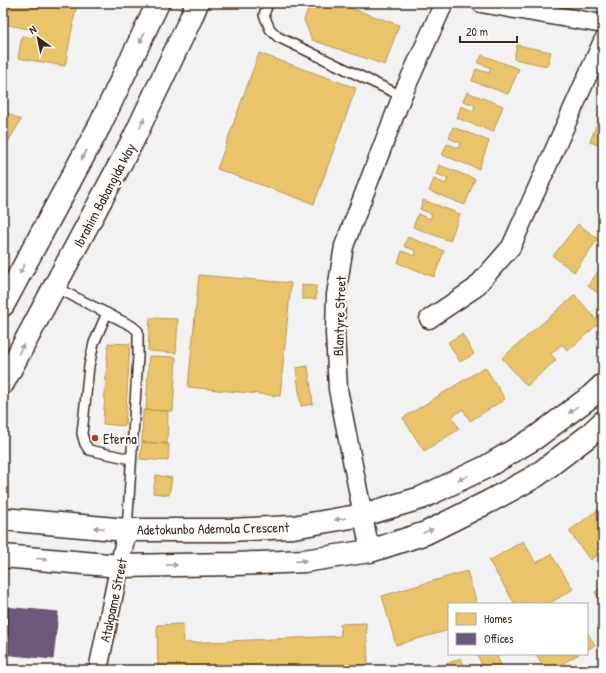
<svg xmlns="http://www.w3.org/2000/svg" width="606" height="673" font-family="'Patrick Hand',sans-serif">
	<rect width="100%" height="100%" fill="#f3f2f2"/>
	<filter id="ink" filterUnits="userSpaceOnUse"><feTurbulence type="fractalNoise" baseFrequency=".025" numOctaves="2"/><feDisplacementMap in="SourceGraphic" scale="8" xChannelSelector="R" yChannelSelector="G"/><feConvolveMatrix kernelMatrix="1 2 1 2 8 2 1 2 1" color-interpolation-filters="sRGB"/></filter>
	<g filter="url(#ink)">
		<path fill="#e9c46a" stroke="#b59653" d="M3,3H77L65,66L18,58L22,36L33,38L34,30L3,24Z
			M310,3H336L399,25L385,65L312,40L304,20Z
			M517,45L551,52L547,66L514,59Z
			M259,53L356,88L314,204L217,169Z
			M482,55L519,69L508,94L472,81L476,69L489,73L491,68L478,63Z
			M467,92L503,106L493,132L457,118L461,106L473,111L475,105L463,101Z
			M602,109H603V147L590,142Z
			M8,113L21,120L3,150V120H4Z
			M453,127L489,141L479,169L442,155L447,144L459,148L461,143L449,138Z
			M439,165L475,179L465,205L429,191L434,179L446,184L448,178L436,174Z
			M423,200L460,214L450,241L413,227L418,214L430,219L432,214L420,209Z
			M578,224L598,239L574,272L553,256Z
			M408,237L444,251L434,277L398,263L402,251L415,256L416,251L404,246Z
			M603,264V297L588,286Z
			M199,275L291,283L280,396L188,387Z
			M302,285L316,286V299H302Z
			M575,295L599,323L568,351L562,344L551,354L556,360L527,386L502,358Z
			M150,318L178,319L176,353L148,351Z
			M462,334L474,354L460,362L448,342Z
			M108,343L130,344L125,426L103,424Z
			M149,356L176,357L173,411L146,410Z
			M308,366L313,404L301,406L296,368Z
			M485,367L505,399L470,421L463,409L452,417L459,429L424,451L403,418Z
			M143,410L168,411L167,444L142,442Z
			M142,442L169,444L168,461L140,459Z
			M156,475L172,478L169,495L153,493Z
			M603,506V551L590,560L569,531Z
			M523,541L536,563L551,554L573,589L549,604H515L489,561Z
			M467,571L477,604H449V630L396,645L382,596Z
			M603,587V606L595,592Z
			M366,623L368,665L227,670H158L157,625L183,624L184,643L341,636L340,624Z
			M587,632L595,645L587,650Z
			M477,654H496L503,670H484Z
			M536,654H579L552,670H545Z
			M461,658L466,670H432Z"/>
		<path fill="#6d597a" stroke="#5e4b5e" d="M3,607L58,612L53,659L3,654V656Z"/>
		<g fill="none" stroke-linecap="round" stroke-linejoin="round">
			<defs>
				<path id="service" d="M268,3L264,15L270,29L278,37L402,96
					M55,287L132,326L138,331V356L127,530
					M107,313L94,343L89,366L82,434L85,444L89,450L131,459"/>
				<path id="minor" d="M481,3L603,24
					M429,319L475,288L511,247L603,41
					M370,551L338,389L335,333L336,295L344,246L402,96L444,3
					M98,670L127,530"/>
				<path id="secondary" d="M3,305L100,125L158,3
					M3,383L133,140L191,18L197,3
					M3,519L127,530H229L293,527L363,515L421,498L486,467L535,438L590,397L603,385
					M3,556L120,566L235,564L304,561L370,551L426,533L490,501L536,476L587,437L603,422"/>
			</defs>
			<use href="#service" stroke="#3b2a1e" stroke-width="12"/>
			<use href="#minor" stroke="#3b2a1e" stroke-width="21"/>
			<use href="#secondary" stroke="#3b2a1e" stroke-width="25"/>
			<use href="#service" stroke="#fff" stroke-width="9"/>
			<use href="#minor" stroke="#fff" stroke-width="18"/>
			<use href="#secondary" stroke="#fff" stroke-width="22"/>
		</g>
		<defs><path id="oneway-solid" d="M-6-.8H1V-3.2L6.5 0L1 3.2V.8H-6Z"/></defs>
		<g fill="#a79f9a">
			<use href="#oneway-solid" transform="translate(142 38) rotate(116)"/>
			<use href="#oneway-solid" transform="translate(142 123) rotate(-65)"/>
			<use href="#oneway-solid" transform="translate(84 155) rotate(118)"/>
			<use href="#oneway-solid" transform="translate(22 269) rotate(118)"/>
			<use href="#oneway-solid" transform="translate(21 349) rotate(-62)"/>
			<use href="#oneway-solid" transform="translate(573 410) rotate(143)"/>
			<use href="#oneway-solid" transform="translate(463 478) rotate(154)"/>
			<use href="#oneway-solid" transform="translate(340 519) rotate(170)"/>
			<use href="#oneway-solid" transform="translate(99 528) rotate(-175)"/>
			<use href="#oneway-solid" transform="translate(428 531) rotate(-23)"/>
			<use href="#oneway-solid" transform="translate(42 559) rotate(5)"/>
			<use href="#oneway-solid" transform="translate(301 561) rotate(-5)"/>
			<use href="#oneway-solid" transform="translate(172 565) rotate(-1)"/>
		</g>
	</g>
	<circle fill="#c8321e" stroke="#fff" stroke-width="1.5" cx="95" cy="438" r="4"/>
	<g text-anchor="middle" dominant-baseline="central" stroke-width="4" stroke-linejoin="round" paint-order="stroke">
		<g font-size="14" fill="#3b2a1e" stroke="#fff">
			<text transform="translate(104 195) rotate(-62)">Ibrahim Babangida Way</text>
			<text transform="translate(339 316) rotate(-88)">Blantyre Street</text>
			<text transform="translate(213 528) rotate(-1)">Adetokunbo Ademola Crescent</text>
			<text transform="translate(113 600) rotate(-78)">Atakpame Street</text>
		</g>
		<g font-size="14" fill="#3b2a1e" stroke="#fff" text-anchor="start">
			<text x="103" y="438">Eterna</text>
		</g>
	</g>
	<rect width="606" height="673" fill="none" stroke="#fff" stroke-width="16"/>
	<rect x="8" y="8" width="590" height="657" fill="none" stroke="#3b2a1e" stroke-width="1.5" filter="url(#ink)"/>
	<rect x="448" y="603" width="140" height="52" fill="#ffffff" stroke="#b1aaa5"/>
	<rect x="456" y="613" width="20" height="12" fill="#e9c46a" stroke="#b1aaa5"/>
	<text x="484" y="623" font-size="12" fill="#3b2a1e">Homes</text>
	<rect x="456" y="633" width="20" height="12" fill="#6d597a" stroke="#b1aaa5"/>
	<text x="484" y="643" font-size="12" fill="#3b2a1e">Offices</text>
	<g transform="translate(38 38) rotate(327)" stroke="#ffffff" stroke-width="3" paint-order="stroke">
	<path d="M0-3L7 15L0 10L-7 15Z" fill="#3b2a1e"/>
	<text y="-6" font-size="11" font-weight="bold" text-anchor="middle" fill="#3b2a1e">N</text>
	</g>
	<path d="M460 36v6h57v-6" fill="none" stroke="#3b2a1e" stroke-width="2"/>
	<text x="466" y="36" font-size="12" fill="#3b2a1e" stroke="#ffffff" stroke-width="3" paint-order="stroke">20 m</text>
</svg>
